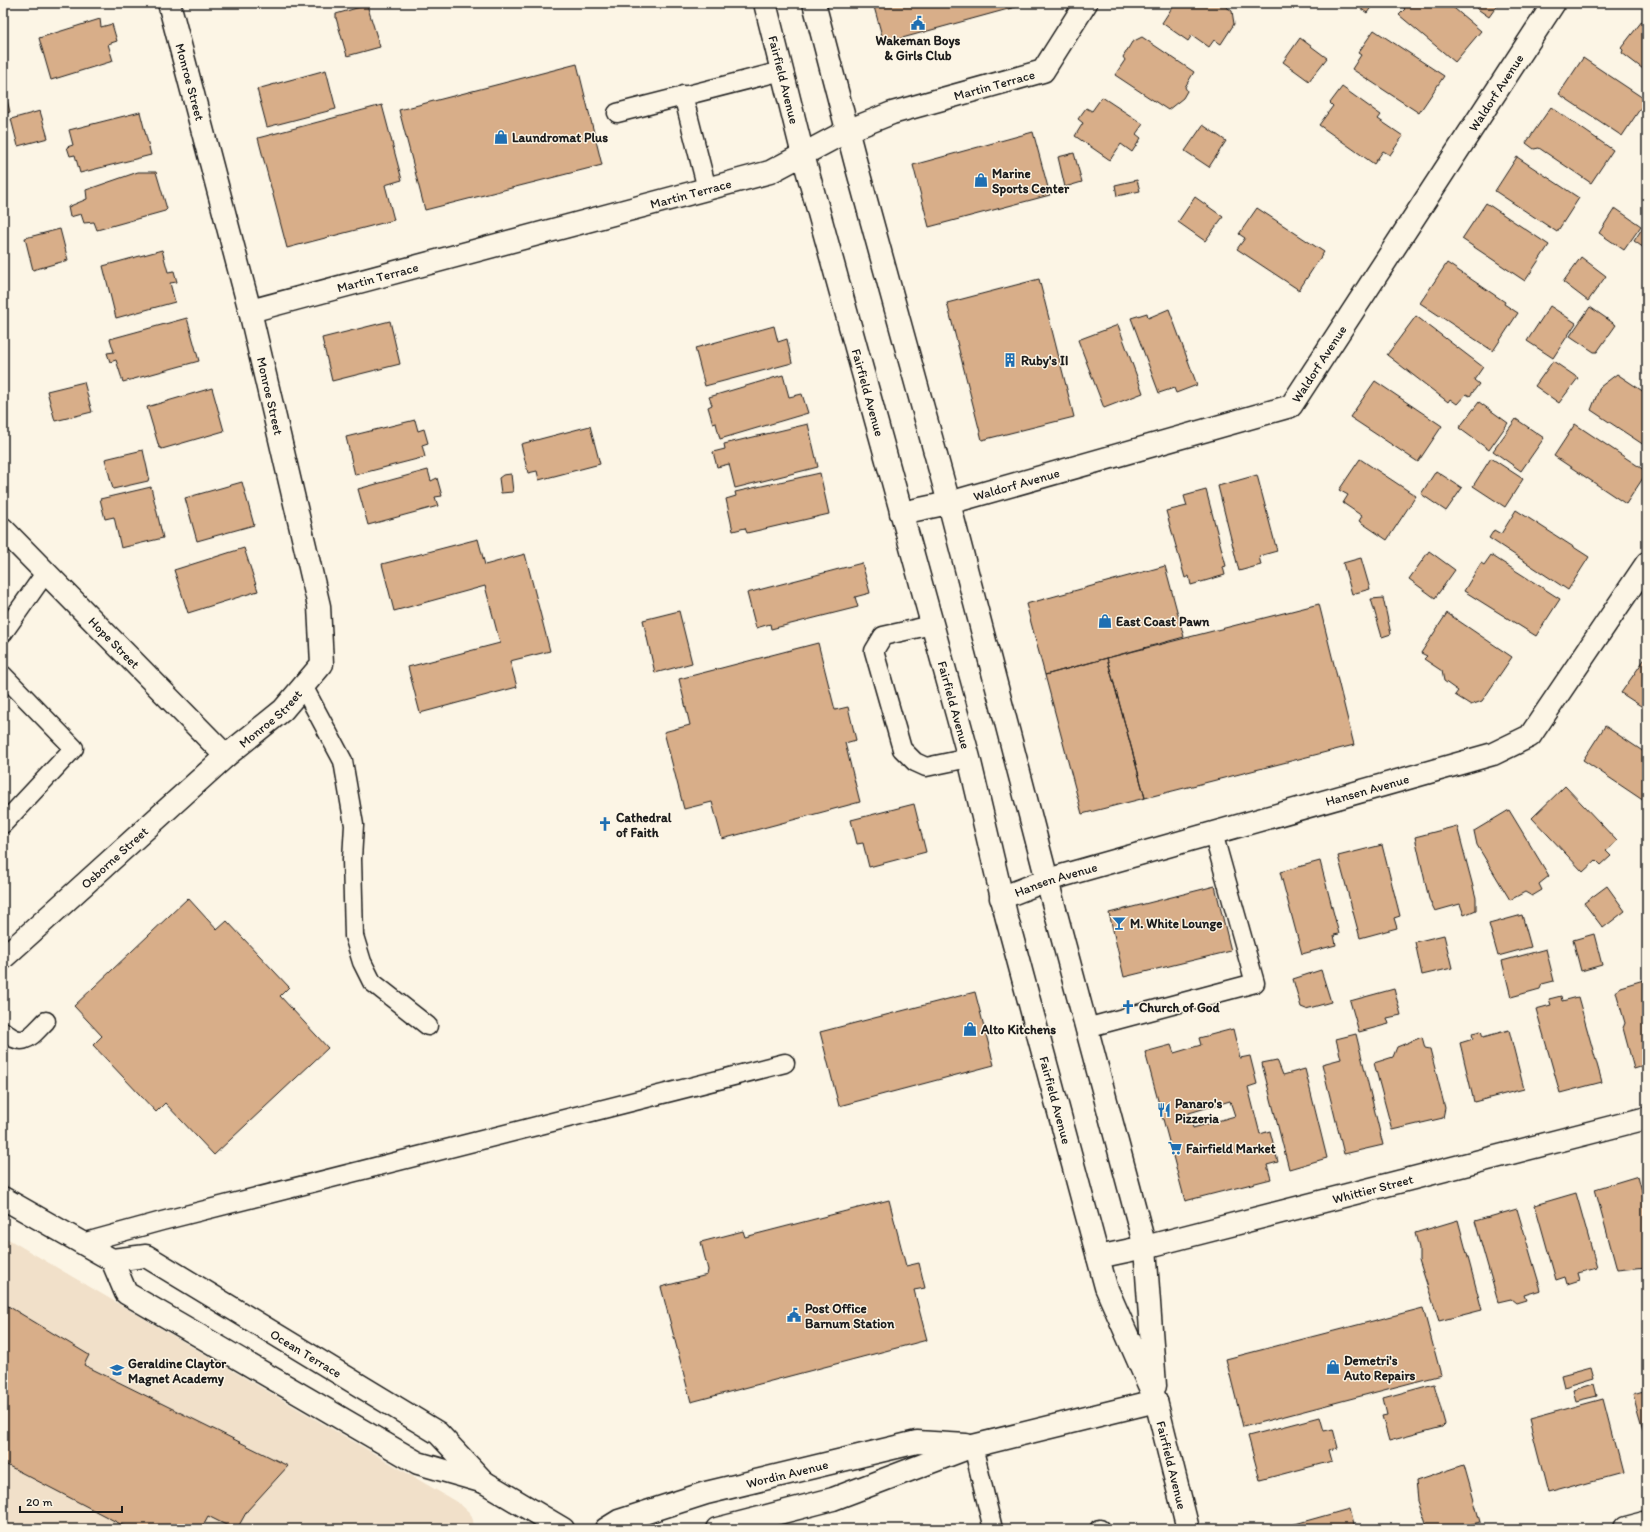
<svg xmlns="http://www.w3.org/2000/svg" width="1650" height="1532" font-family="Itim,sans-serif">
	<rect width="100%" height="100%" fill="#fcf5e5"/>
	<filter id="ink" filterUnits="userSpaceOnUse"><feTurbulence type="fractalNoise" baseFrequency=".025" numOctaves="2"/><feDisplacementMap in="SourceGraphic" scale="8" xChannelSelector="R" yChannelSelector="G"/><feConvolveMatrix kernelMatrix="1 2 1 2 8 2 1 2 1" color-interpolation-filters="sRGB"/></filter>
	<g filter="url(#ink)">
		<path fill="#f1e0c9" d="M3,1236L460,1504L470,1513L473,1520L474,1529H3Z"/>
		<path fill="#d8ae89" stroke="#1c1c1c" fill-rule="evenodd" d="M873,3H1030L884,43Z
			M1175,3H1221L1232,11L1234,24L1221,44L1214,40L1209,47L1192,35L1188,41L1162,23Z
			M1353,3H1374L1367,13Z
			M1399,3H1448L1481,31L1455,62L1399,15L1405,9Z
			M1469,3H1499L1489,17Z
			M367,5L380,47L347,56L336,18V14Z
			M1646,16L1647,17V72L1622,53L1623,50L1621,48Z
			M100,19L101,27L112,24L117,41L108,44L113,61L51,80L39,38Z
			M1374,30L1444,76L1419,113L1352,69L1361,55L1358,53Z
			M1142,37L1194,72L1185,87L1187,91L1183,98L1168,110L1115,75L1125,60L1123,57L1132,42Z
			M1300,38L1327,58L1309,81L1283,62Z
			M1583,58L1646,100L1622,136L1559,94Z
			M577,64L602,165L425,210L399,110Z
			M326,70L336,109L267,127L257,89Z
			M3,83L10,112L3,114Z
			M1342,87L1381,115L1378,119L1403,136L1390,155L1383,151L1374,164L1319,125L1333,106L1330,103Z
			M1102,97L1143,124L1136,134L1141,138L1132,152L1121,144L1110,160L1075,136L1083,123L1078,119L1086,108L1092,111Z
			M382,105L402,180L385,185L394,220L287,248L258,138Z
			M1551,107L1613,150L1591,183L1539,148L1534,149L1526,143Z
			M40,111L48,138L18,146L11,119Z
			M140,112L151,155L80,173L75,155L70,156L67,147L73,145L69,130Z
			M1203,125L1226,141L1209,167L1185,151Z
			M1033,132L1050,195L929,227L913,165Z
			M1074,153L1082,182L1065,187L1058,157Z
			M1517,157L1579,198L1557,232L1495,191Z
			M138,172H156L167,209L165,211L97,230L94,222L84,223L81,214L70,217L68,207L87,199L86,190Z
			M1137,180L1140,191L1117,196L1115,185Z
			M1195,197L1223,217L1205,241L1178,222Z
			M1486,203L1549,245L1525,281L1462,239Z
			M1257,208L1324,252L1299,290L1237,249L1245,238L1239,234Z
			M1615,208L1641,226L1624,250L1599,233Z
			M1647,221V250L1634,241Z
			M60,229L68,260L33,270L25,238Z
			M162,250L168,272L174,271L177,282L170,283L175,302L116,318L103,266Z
			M1581,257L1606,276L1588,301L1563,282Z
			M1447,263L1505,302L1504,304L1518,313L1493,351L1420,303Z
			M1039,279L1074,417L982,440L947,303Z
			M1550,306L1576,323L1553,358L1527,341Z
			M1590,307L1616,325L1597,352H1594L1570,336Z
			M1169,309L1197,385L1176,393L1174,388L1159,393L1131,318L1147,313L1148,318Z
			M1416,316L1483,367L1474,380L1479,384L1470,396L1466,394L1457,404L1450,399L1448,402L1387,355Z
			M187,318L199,361L123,382L116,360L110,362L107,353L114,352L110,339Z
			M390,321L400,364L332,381L322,338Z
			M1118,325L1143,393L1104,408L1078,340Z
			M774,326L778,342L787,339L792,363L705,386L695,348Z
			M1553,361L1578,378L1559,403L1535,386Z
			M1617,374L1647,394V447L1591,410L1600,387Z
			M783,375L789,397L802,394L808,413L720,439L716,423L713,424L708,407L712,405L709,397Z
			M1375,381L1442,426L1418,462L1350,417Z
			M84,382L92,412L55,421L47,391Z
			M212,388L224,431L162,449L159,447L147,407Z
			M1479,402L1508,423L1489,450L1459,428Z
			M1516,419L1544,438L1521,471L1493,451Z
			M415,420L418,431L424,429L428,443L422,445L425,457L355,475L346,437Z
			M808,424L818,467L735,488L729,464L717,467L713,452L725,449L724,444Z
			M1575,424L1647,472L1626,504L1554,456Z
			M590,426L600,464L539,480L537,471L528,473L521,444Z
			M143,450L149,477L148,481L113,489L105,459Z
			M1491,458L1523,479L1505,507L1473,486Z
			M1360,459L1416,496L1387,540L1359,521L1362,516L1343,503L1348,495L1339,490Z
			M428,470L431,481L437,478L442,496L435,497L438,506L368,525L358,489Z
			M1436,471L1462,488L1446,511L1421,494Z
			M820,473L829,514L747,533L745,528L733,531L726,499L736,496L735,492Z
			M511,474L513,492L501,493L499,478L503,475Z
			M1257,475L1277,551L1259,556L1261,565L1239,571L1218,486Z
			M242,482L254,525L197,541L185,498Z
			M151,487L163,538L121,548L114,517L105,519L100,499Z
			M1206,490L1226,566L1223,567L1225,575L1191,585L1189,576L1185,578L1166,511L1187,506L1184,496Z
			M1516,510L1589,557L1568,590L1489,538L1494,530L1501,534Z
			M478,539L485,565L525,554L550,651L510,661L517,687L420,713L408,667L500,643L485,586L394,611L382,564Z
			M244,548L258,591L188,613L174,570Z
			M1429,551L1455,570L1435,598L1409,579Z
			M1491,555L1560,599L1536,636L1464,591L1481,563L1484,565Z
			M1361,558L1370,589L1352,594L1343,563Z
			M862,563L870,593L855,597L858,607L771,629L770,624L756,628L747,593Z
			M1165,566L1184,637L1045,675L1026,604Z
			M1383,598L1391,634L1382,637L1371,599Z
			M1319,604L1354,745L1145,798L1107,658Z
			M679,611L692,663L655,673L643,620Z
			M1447,613L1512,657L1482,701L1471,705L1455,695L1458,691L1444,681L1442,671L1424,659L1427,656L1421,653Z
			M818,643L835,710L848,707L856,740L845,743L860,802L722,839L712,802L684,809L664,732L690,725L679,679Z
			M1646,657L1647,658V710L1621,693Z
			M1107,658L1145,798L1082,814L1045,675Z
			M1605,726L1647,754V803L1583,760Z
			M1565,786L1617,841L1606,851L1611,856L1601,865L1596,860L1583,872L1532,818Z
			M914,804L926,852L869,867L863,843L857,844L851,820Z
			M1509,810L1549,876L1539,884L1542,890L1532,896L1525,892L1510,900L1477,845L1474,831Z
			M1457,826L1476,898V910L1464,915L1460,904L1435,911L1429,899L1415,837Z
			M1382,845L1400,916L1394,918L1397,928L1360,938L1338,856Z
			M1320,861L1339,934L1334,935L1336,945L1302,954L1280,872Z
			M1215,886L1231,951L1124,977L1109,913Z
			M1607,886L1625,911L1603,928L1584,903Z
			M188,898L217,930L227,921L289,987L280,996L328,1048L214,1155L165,1103L156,1112L93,1045L102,1036L74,1006Z
			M1522,915L1531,947L1498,956L1489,924Z
			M1594,934L1602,965L1581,971L1573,940Z
			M1444,935L1452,968L1422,975L1415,942Z
			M1546,949L1554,981L1542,984L1540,989L1511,997L1502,961Z
			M1321,970L1331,1002L1306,1009L1301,1007L1293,979Z
			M1647,979V1065L1634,1069L1623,1028L1625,1023L1616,992L1620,987Z
			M1394,989L1401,1015L1387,1018L1389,1024L1359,1032L1350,1001Z
			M975,992L994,1065L839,1106L820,1032Z
			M1561,996L1562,1001L1578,997L1602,1082L1560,1093L1536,1009L1551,1005L1549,999Z
			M1233,1029L1240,1058L1250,1056L1257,1084L1248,1087L1260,1134L1270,1131L1278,1162L1267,1165L1271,1179L1185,1201L1145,1052L1171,1045L1174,1053L1201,1045L1199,1038ZM1230,1101L1235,1116L1193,1128L1189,1113Z
			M1509,1030L1524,1089L1474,1102L1460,1043L1473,1039L1472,1033L1481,1031L1483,1037Z
			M1356,1034L1383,1145L1344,1154L1322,1064L1341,1059L1336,1039Z
			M1422,1037L1425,1048L1430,1049L1445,1108L1443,1118L1392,1130L1374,1063L1393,1057L1397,1047Z
			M1277,1060L1283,1075L1305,1069L1327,1158L1289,1169L1263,1068L1262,1063Z
			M1638,1176L1647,1210L1646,1267L1617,1270L1595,1189Z
			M1576,1193L1597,1268L1578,1273L1580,1280L1567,1284L1565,1277L1556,1280L1535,1205Z
			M889,1200L906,1266L919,1263L925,1288L914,1290L927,1340L691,1402L661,1287L707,1275L708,1270L701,1242L743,1231L745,1237Z
			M1517,1209L1541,1290L1524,1295L1526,1300L1516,1303L1511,1299L1498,1302L1475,1221Z
			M1458,1220L1482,1310L1439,1321L1419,1260V1248L1415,1233Z
			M3,1303L89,1355L84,1365L288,1466L247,1511L237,1529H234L208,1516L201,1529H130L3,1463Z
			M1423,1308L1441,1375L1243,1427L1226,1359Z
			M1591,1367L1594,1378L1564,1387L1561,1375Z
			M1434,1384L1445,1424L1442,1427L1389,1441L1382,1416L1387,1415L1383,1398Z
			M1594,1384L1597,1396L1576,1401L1573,1390Z
			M1647,1391V1444L1633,1395Z
			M1603,1399L1622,1473L1548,1493L1529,1419Z
			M1320,1417L1324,1431L1333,1429L1338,1448L1329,1450L1332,1461L1260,1480L1248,1436Z
			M1464,1465L1480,1522L1453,1529H1428L1418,1501L1416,1481Z
			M1349,1509L1354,1529H1277Z"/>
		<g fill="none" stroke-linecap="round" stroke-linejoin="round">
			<defs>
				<path id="service" d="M683,95L707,189
					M617,113L782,71
					M932,625L883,636L874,651L902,749L915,762L926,767L969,758
					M3,633L46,572
					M3,675L74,748L3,824
					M303,686L343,761L354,825L352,859L354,936L362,962L372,982L428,1026
					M1086,1028L1255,983L1213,833
					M3,1031C24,1049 30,1037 46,1021
					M82,1243L162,1221L785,1063
					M973,1446L993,1529
					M1099,1529H1100"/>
				<g id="minor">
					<path id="s1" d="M250,311L770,172L847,131L892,113L1043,71L1086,3"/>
					<path id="s2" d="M901,513L949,503L1291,406L1554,3"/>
					<path id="s3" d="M3,529L226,756"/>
					<path id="s4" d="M1001,898L1047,880L1493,754L1530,736L1647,563"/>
					<path id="s5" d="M3,958L226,756L283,710L322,664L319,606L250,311L169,3"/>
					<path id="s6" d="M3,1198L112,1260L146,1256L438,1433L484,1482"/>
					<path id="s7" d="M1098,1257L1145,1247L1647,1118"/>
					<path d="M112,1260L126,1293L418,1463L484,1482L563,1529"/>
					<path d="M1624,1529L1647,1523"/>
				</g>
				<g id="tertiary">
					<path id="s8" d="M606,1529L619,1521L706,1493L917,1442L966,1445"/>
					<path d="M717,1529L833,1499L973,1446L1156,1401"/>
				</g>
				<g id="secondary">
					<path id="s9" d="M765,3L803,155L969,758L1006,915L1106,1287L1156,1401L1188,1529"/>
					<path d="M814,3L856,164L949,503L1047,880L1145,1247L1155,1386"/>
				</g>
			</defs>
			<use href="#service" stroke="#1c1c1c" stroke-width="21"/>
			<use href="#minor" stroke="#1c1c1c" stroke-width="25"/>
			<use href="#tertiary" stroke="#1c1c1c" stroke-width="25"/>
			<use href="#secondary" stroke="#1c1c1c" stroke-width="25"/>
			<use href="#service" stroke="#fcf5e5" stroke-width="18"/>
			<use href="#minor" stroke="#fcf5e5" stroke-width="22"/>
			<use href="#tertiary" stroke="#fcf5e5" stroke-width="22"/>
			<use href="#secondary" stroke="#fcf5e5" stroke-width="22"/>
		</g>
	</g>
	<defs>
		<symbol id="civic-bare" viewBox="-9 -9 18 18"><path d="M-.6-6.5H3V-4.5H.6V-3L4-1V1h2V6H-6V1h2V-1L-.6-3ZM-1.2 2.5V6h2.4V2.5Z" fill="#1f6fb2" stroke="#fcf5e5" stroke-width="2.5" paint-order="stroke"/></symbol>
		<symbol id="shop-bare" viewBox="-9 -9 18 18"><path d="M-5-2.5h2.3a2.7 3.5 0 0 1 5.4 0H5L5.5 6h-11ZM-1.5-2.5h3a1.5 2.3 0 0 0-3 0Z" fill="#1f6fb2" stroke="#fcf5e5" stroke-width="2.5" paint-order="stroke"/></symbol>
		<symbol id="building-bare" viewBox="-9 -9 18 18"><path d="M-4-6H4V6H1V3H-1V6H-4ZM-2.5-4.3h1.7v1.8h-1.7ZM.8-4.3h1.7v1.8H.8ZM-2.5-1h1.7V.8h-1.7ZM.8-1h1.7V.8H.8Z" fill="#1f6fb2" stroke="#fcf5e5" stroke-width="2.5" paint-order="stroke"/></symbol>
		<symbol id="church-bare" viewBox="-9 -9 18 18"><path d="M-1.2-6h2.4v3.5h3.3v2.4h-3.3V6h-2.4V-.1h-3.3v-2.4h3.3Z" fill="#1f6fb2" stroke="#fcf5e5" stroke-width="2.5" paint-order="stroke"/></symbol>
		<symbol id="bar-bare" viewBox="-9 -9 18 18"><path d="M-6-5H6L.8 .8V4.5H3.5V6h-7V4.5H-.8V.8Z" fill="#1f6fb2" stroke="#fcf5e5" stroke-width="2.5" paint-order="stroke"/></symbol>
		<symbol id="restaurant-bare" viewBox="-9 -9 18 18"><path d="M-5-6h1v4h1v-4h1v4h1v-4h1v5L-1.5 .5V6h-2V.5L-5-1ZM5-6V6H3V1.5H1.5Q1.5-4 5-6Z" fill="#1f6fb2" stroke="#fcf5e5" stroke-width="2.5" paint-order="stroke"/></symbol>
		<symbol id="supermarket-bare" viewBox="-9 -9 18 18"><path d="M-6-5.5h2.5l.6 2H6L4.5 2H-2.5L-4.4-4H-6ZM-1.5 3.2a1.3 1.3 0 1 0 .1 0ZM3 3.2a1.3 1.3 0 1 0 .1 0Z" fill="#1f6fb2" stroke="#fcf5e5" stroke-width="2.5" paint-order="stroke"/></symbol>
		<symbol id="school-bare" viewBox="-9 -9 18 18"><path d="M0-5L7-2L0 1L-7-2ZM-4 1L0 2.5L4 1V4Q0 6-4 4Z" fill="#1f6fb2" stroke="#fcf5e5" stroke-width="2.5" paint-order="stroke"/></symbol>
	</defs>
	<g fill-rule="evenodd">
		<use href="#civic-bare" x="908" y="13" width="20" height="20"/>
		<use href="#shop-bare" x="491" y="127" width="20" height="20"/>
		<use href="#shop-bare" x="971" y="170" width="20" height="20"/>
		<use href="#building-bare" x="1000" y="350" width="20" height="20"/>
		<use href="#shop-bare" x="1095" y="611" width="20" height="20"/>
		<use href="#church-bare" x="595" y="814" width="20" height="20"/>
		<use href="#bar-bare" x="1109" y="913" width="20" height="20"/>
		<use href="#church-bare" x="1118" y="997" width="20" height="20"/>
		<use href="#shop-bare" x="960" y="1019" width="20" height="20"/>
		<use href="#restaurant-bare" x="1154" y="1100" width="20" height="20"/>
		<use href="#supermarket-bare" x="1165" y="1138" width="20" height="20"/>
		<use href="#civic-bare" x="784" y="1305" width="20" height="20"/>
		<use href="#shop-bare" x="1323" y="1357" width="20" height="20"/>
		<use href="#school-bare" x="107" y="1360" width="20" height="20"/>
	</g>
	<g text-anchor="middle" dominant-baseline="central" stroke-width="3" stroke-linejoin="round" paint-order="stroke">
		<g font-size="13" font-weight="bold" fill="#1c1c1c" stroke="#fcf5e5" text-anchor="start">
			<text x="918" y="40" text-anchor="middle">Wakeman Boys<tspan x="918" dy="15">&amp; Girls Club</tspan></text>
			<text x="512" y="137">Laundromat Plus</text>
			<text x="992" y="173">Marine<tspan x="992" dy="15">Sports Center</tspan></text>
			<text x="1021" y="360">Ruby's II</text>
			<text x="1116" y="621">East Coast Pawn</text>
			<text x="616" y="817">Cathedral<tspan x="616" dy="15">of Faith</tspan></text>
			<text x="1130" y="923">M. White Lounge</text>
			<text x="1139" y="1007">Church of God</text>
			<text x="981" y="1029">Alto Kitchens</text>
			<text x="1175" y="1103">Panaro's<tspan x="1175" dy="15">Pizzeria</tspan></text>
			<text x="1186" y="1148">Fairfield Market</text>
			<text x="805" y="1308">Post Office<tspan x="805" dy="15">Barnum Station</tspan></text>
			<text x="1344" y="1360">Demetri's<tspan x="1344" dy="15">Auto Repairs</tspan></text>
			<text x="128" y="1363">Geraldine Claytor<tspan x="128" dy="15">Magnet Academy</tspan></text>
		</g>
		<g font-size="13" fill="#1c1c1c" stroke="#fcf5e5">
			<text stroke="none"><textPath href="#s9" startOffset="79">Fairfield Avenue</textPath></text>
			<text transform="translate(190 82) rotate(75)">Monroe Street</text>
			<text stroke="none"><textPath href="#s1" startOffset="780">Martin Terrace</textPath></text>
			<text stroke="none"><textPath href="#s2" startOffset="779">Waldorf Avenue</textPath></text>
			<text stroke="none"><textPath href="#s1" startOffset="456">Martin Terrace</textPath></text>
			<text stroke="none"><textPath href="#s1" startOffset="132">Martin Terrace</textPath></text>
			<text stroke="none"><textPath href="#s2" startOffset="455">Waldorf Avenue</textPath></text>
			<text stroke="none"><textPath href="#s9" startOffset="403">Fairfield Avenue</textPath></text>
			<text transform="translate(270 396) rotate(77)">Monroe Street</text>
			<text stroke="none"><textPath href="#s2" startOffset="119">Waldorf Avenue</textPath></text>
			<text stroke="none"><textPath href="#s3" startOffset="159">Hope Street</textPath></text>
			<text stroke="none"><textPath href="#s9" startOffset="727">Fairfield Avenue</textPath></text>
			<text stroke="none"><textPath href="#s5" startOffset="359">Monroe Street</textPath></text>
			<text stroke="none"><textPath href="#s4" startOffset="382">Hansen Avenue</textPath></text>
			<text stroke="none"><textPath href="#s5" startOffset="150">Osborne Street</textPath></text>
			<text stroke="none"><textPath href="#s4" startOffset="58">Hansen Avenue</textPath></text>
			<text stroke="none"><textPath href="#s9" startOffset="1135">Fairfield Avenue</textPath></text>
			<text stroke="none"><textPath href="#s7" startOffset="283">Whittier Street</textPath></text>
			<text stroke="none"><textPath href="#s6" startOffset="347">Ocean Terrace</textPath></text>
			<text stroke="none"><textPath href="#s9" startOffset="1519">Fairfield Avenue</textPath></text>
			<text stroke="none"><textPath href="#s8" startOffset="190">Wordin Avenue</textPath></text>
		</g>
	</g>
	<rect width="1650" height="1532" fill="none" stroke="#fcf5e5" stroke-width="16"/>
	<rect x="8" y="8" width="1634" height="1516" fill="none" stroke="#1c1c1c" stroke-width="1.5" filter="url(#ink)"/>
	<path d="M20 1506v6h102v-6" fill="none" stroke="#1c1c1c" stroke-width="2"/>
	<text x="26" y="1506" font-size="12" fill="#1c1c1c" stroke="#fcf5e5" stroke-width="3" paint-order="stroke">20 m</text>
</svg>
